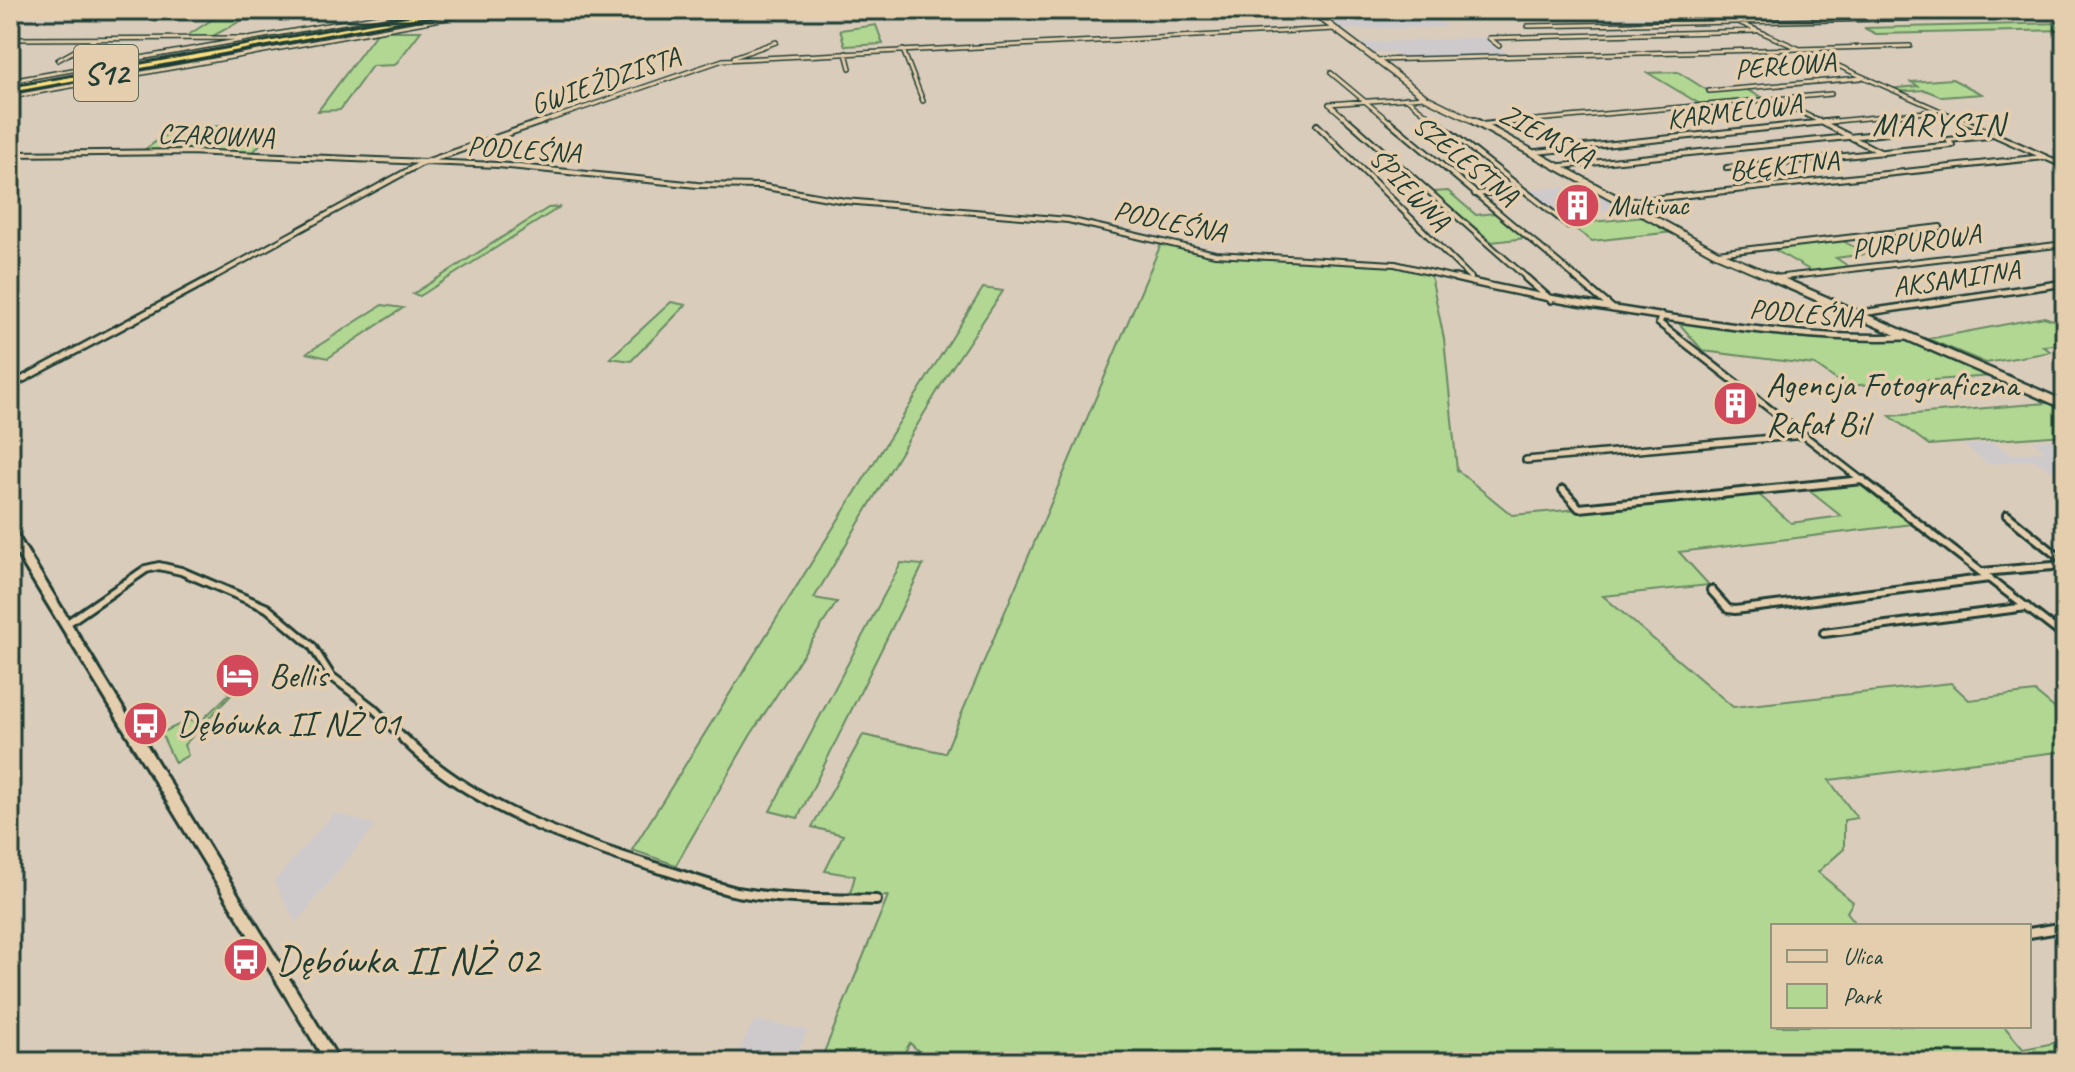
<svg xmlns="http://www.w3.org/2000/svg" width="2075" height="1072" font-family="Caveat,sans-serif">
	<rect width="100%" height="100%" fill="#daccbb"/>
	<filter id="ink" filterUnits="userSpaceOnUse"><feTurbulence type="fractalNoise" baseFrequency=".0125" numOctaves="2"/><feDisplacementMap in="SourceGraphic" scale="16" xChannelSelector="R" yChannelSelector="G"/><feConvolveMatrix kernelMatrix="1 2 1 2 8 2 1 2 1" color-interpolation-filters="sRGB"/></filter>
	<g filter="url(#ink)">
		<path fill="#cecacc" d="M1436,18L1448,27L1340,30L1329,21Z
			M1486,37L1510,57L1403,60L1395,52H1366L1354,43Z
			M1587,185L1628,208L1559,215L1527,190Z
			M2065,439V479L2034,460L1988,464L1963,445L1993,443L2012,454L2046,451L2033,441Z
			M334,813L376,825L296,923L274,881Z
			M754,1020L808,1030L793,1062H734Z"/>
		<path fill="#b1d793" stroke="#688a64" stroke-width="2" d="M227,10H286L279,16L242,20L213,36L185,37Z
			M2065,23V30L1876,34L1864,28Z
			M876,25L883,44L845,46L840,30Z
			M378,31H421L395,65L372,66L340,110L318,111Z
			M1678,72L1710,92L1745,89L1764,98L1700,104L1648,73Z
			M1952,79L1982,94L1942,97L1925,90L1895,92L1888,89L1918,86L1911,82Z
			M276,125L251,155L144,150L177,127Z
			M1448,191L1476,215L1495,213L1526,238L1492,242L1433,192Z
			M560,207L420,296L413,294L548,208Z
			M1646,217L1673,232L1592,241L1569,224Z
			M1843,241L1866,254L1836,258L1851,268L1813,272L1770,247Z
			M1161,244C1250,264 1341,257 1430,271L1444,339L1457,470L1512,515L1757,493L1791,523L1841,516L1807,489L1860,484L1912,524L1679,552L1709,585L1603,596L1733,707L1951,683L1969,700L2035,692L2065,717V751L1829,780L1857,818L1844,820V849L1818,872L1853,902L1847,912L1858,926H1773V1026H2004L2023,1049L2065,1041V1062H929L910,1043L899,1062H820L888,896L849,897L855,876L825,871L843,835L812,827L863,735L945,753Z
			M983,288L1003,291L947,375L814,598L837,602L750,736L676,865L632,850Z
			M671,302L686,305L631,361L610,358Z
			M382,305L403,308L328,358L307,353Z
			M2044,317L2065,324V344L2043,346L2051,352L1986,363L1928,339Z
			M1677,321L1799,338L1910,341L1993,376L1845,386L1815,365L1703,351Z
			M2015,384L2065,406V431L2060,432L2065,435L1929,445L1890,416L2047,403L2010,386Z
			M901,563L923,565L798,818L770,811Z
			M228,691L234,692L184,745L188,755L175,763L161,733L189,720L198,724L229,694Z"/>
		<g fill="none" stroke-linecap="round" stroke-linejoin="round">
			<defs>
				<path id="street-far4" d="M1711,10L1968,123
					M1680,13L1712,12
					M1528,26L1937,18
					M10,39L246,38
					M1499,46L1489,38L1756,31
					M903,50L923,101
					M846,53L850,68
					M734,57L776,42
					M58,60L94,40
					M1376,60L1910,46
					M1331,73L1391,123
					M10,81L413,10
					M1709,91L1861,78
					M10,97L491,10
					M1406,98L1438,123
					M1774,99L1823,123
					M1329,104L1351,123
					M1329,104L1425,97
					M539,123L723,60L1335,29
					M1501,123L1831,94
					M1816,123L1936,111"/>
				<path id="street-far3" d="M1349,121L1529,280
					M1389,121L1579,280
					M1436,121L1568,225
					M1819,121L1882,153
					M1964,121L2065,166
					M1317,125L1471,278
					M1482,125L1524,121
					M1536,152L1835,121
					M10,154L188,152L498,165L697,185L760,186L845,201L1068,220L1215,254L1395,264L1463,280
					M1561,166L1888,133
					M1727,168L1952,145L1948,140L1989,136
					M1475,194L1522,190
					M1624,202L2044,157
					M1717,253L1940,227
					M1775,278L2065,244
					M208,280L420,164L544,121"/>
				<path id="street-far2" d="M1455,278C1525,295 1594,306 1665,317C1746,329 1825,340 1907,337
					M1526,278L1551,300
					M1576,278L1613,309
					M1855,314L2065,283
					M1662,315L1659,323L1864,482
					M10,386L212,278
					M1526,460L1805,435
					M1843,482L1863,480"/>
				<path id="street-far1" d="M1862,480L2065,637
					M1563,490L1579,508L1863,480
					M2060,509L2065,513
					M2007,515L2065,562
					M1982,572L2065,565
					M1711,590L1728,609L1735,610L1990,578
					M66,624L146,569L159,566L181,571L267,608L312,646L331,676L373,708L406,741
					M1824,633L2027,607"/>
				<path id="street" d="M404,739C472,807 571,841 661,869C686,876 712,887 737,892C783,900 829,899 876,900
					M2029,933L2065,927"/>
				<path id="secondary-far4" d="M1310,10L1425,97L1478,123"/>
				<path id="secondary-far3" d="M1474,121L1716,253L1779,280"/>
				<path id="secondary-far2" d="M1774,278L2065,405"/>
				<path id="secondary-far1" d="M10,533L137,741"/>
				<path id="secondary" d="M136,739L333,1062"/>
				<path id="highway" d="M446,10H458L10,92V88Z"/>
			</defs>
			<use href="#street-far4" stroke="#1f3d34" stroke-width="6"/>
			<use href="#street-far3" stroke="#1f3d34" stroke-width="8"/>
			<use href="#street-far2" stroke="#1f3d34" stroke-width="10"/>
			<use href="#street-far1" stroke="#1f3d34" stroke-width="12"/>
			<use href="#street" stroke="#1f3d34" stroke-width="14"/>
			<use href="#secondary-far4" stroke="#1f3d34" stroke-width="8"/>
			<use href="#secondary-far3" stroke="#1f3d34" stroke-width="10"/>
			<use href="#secondary-far2" stroke="#1f3d34" stroke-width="12"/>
			<use href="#secondary-far1" stroke="#1f3d34" stroke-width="16"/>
			<use href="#secondary" stroke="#1f3d34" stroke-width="18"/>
			<use href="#highway" stroke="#1f3d34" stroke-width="6"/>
			<use href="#street-far4" stroke="#e4cead" stroke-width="3"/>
			<use href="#street-far3" stroke="#e4cead" stroke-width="4"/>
			<use href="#street-far2" stroke="#e4cead" stroke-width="5"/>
			<use href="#street-far1" stroke="#e4cead" stroke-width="6"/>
			<use href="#street" stroke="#e4cead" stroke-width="8"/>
			<use href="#secondary-far4" stroke="#e4cead" stroke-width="5"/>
			<use href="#secondary-far3" stroke="#e4cead" stroke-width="6"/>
			<use href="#secondary-far2" stroke="#e4cead" stroke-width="7"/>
			<use href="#secondary-far1" stroke="#e4cead" stroke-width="10"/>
			<use href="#secondary" stroke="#e4cead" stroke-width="12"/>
			<use href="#highway" fill="#fce080" fill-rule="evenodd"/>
		</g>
	</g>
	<defs>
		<symbol id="building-disc" viewBox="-11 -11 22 22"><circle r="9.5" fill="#d1495b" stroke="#e4cead"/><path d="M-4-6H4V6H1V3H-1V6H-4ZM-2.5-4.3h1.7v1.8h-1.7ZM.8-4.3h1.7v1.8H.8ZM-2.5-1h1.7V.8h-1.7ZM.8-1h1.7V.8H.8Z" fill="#fff"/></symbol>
		<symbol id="hotel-disc" viewBox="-11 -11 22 22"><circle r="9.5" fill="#d1495b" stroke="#e4cead"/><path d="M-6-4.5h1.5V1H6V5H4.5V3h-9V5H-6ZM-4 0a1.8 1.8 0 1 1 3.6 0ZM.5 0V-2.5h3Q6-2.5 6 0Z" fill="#fff"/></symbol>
		<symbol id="bus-disc" viewBox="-11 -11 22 22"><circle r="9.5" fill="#d1495b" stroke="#e4cead"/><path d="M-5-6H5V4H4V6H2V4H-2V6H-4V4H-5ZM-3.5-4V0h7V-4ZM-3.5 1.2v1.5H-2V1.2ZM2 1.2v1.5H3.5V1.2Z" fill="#fff"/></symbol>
	</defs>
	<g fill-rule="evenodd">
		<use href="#building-disc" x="1552" y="180" width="51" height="51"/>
		<use href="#building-disc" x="1710" y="378" width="51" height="51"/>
		<use href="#hotel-disc" x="212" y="650" width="51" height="51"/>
		<use href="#bus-disc" x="120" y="698" width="51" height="51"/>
		<use href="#bus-disc" x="220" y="934" width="51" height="51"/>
	</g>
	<g text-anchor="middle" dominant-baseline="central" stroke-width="7" stroke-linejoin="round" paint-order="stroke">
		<g font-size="28" fill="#1f3d34" stroke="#e4cead">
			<text transform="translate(1785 65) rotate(-5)">PERŁOWA</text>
			<text transform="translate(605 80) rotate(-19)">GWIEŹDZISTA</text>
			<text transform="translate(1734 111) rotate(-7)">KARMELOWA</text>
			<text transform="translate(216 135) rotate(2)">CZAROWNA</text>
			<text transform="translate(1547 135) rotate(28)">ZIEMSKA</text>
			<text transform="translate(524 149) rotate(4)">PODLEŚNA</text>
			<text transform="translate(1466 160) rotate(39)">SZELESTNA</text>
			<text transform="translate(1784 165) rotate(-6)">BŁĘKITNA</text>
			<text transform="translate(1410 189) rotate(46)">ŚPIEWNA</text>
			<text transform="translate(1170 221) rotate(12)">PODLEŚNA</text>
			<text transform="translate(1916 241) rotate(-7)">PURPUROWA</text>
			<text transform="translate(1956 278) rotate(-8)">AKSAMITNA</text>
			<text transform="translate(1806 313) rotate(5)">PODLEŚNA</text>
		</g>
		<g font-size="28" fill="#1f3d34" stroke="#e4cead" text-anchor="start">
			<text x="1608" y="205">Multivac</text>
		</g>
		<rect fill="#e4cead" stroke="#5a6858" stroke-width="2" x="74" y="45" width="64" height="56" rx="6"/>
		<g font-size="32" font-weight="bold" fill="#1f3d34">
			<text x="106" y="73">S12</text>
		</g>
		<g font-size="32" letter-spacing="2" fill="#1f3d34" stroke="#e4cead">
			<text x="1939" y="124">MARYSIN</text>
		</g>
		<g font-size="34" fill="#1f3d34" stroke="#e4cead" text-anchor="start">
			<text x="1766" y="384">Agencja Fotograficzna<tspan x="1766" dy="39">Rafał Bil</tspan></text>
			<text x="269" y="675">Bellis</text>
			<text x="177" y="723">Dębówka II NŻ 01</text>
		</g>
		<g font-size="40" fill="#1f3d34" stroke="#e4cead" text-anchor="start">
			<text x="276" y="960">Dębówka II NŻ 02</text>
		</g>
	</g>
	<rect width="2075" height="1072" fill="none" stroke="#e4cead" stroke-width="40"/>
	<rect x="20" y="20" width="2035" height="1032" fill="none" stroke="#1f3d34" stroke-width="3" filter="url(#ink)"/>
	<rect x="1771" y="924" width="260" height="104" fill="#e4cead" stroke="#95947d" stroke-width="2"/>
	<rect x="1787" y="950" width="40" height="12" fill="#e4cead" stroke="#95947d" stroke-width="2"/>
	<text x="1843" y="964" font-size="24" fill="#1f3d34">Ulica</text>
	<rect x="1787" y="984" width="40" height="24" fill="#b1d793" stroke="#95947d" stroke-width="2"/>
	<text x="1843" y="1004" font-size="24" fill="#1f3d34">Park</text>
</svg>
